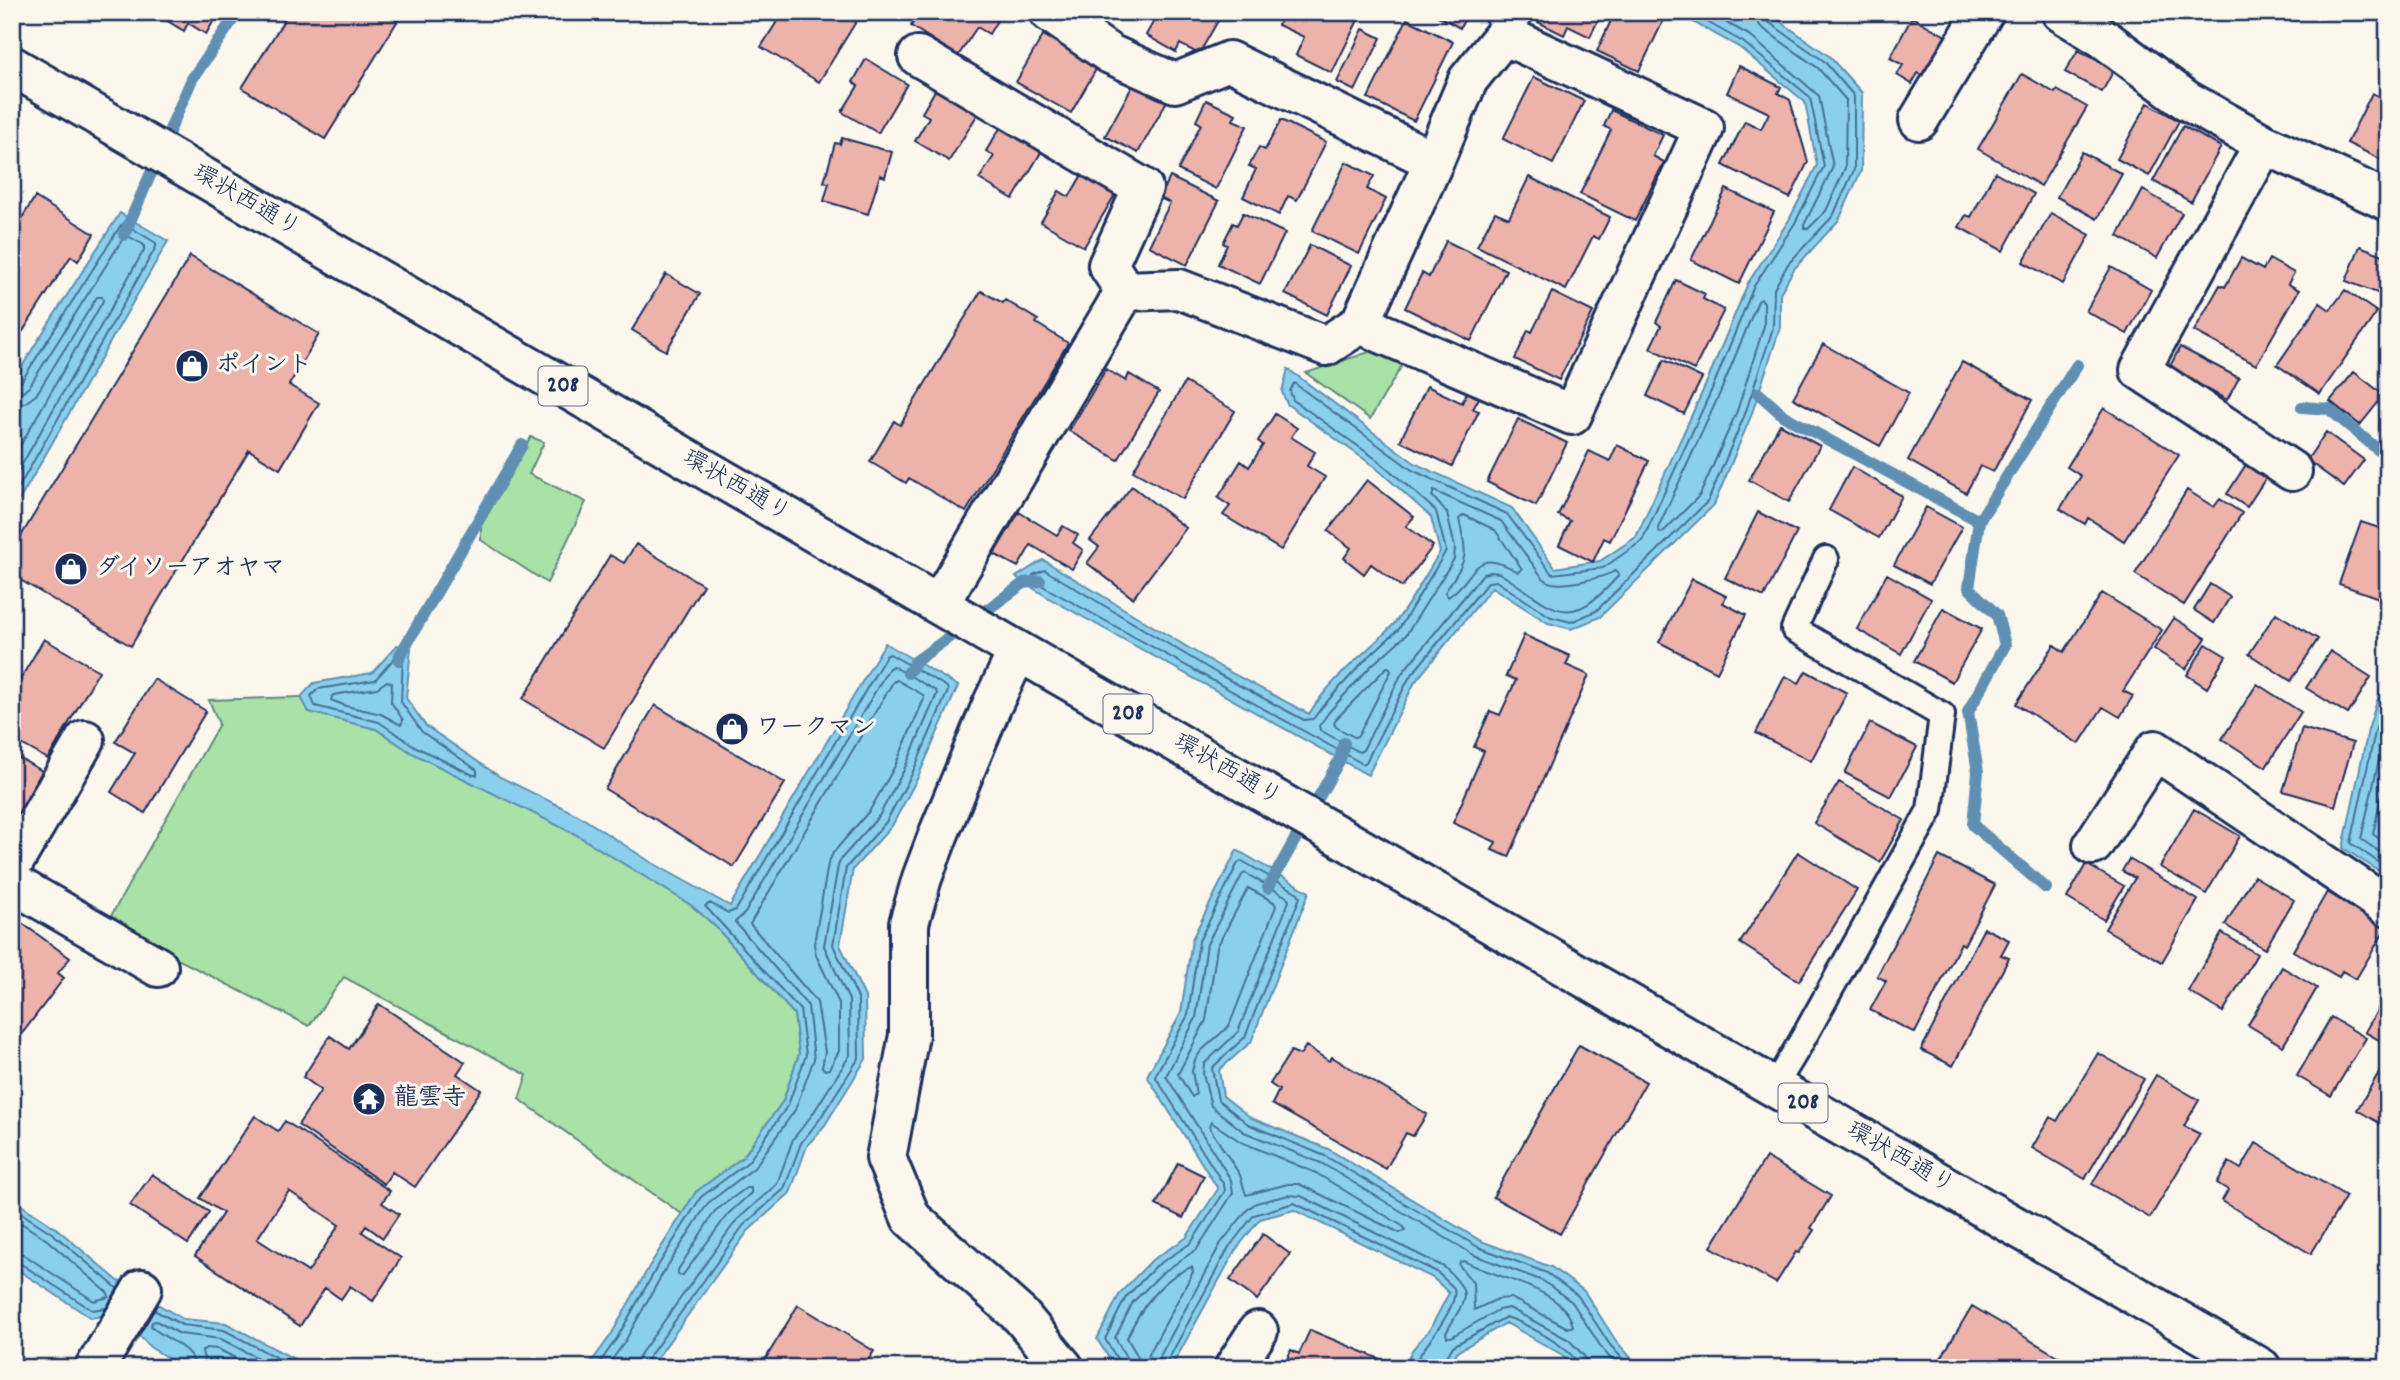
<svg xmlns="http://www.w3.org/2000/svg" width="2400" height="1380" font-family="Dekko,'Klee One',sans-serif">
	<rect width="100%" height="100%" fill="#fbf7ec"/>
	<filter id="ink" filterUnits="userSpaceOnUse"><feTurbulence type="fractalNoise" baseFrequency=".0143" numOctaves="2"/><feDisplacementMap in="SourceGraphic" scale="14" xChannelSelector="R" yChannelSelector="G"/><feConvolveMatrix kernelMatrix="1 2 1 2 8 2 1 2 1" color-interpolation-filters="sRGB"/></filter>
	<g filter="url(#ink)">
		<path fill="#a9e2a6" stroke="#628882" stroke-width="2" d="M1381,348L1407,357L1370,419L1306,373Z
			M531,437L544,442L529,474L586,502L547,583L481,540V526Z
			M301,697L309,712L376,729L412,753L575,834L691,905L715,926L794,1014L799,1054L783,1101L743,1157L696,1192L682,1214L519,1099L527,1075L344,977L309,1026L107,923L219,724L209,700Z"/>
		<path fill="#8ad0ec" stroke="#5e90b3" stroke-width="2" d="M1677,12H1767L1829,56L1862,93L1861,171L1839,220L1794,269L1780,293V328L1751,416L1714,505L1600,617L1571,629L1548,623L1492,587L1415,682L1368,775L1047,597L1016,577L1043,560L1222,668L1309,714C1330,679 1364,655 1392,626C1407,610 1427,572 1440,552L1431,517L1375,467L1287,404L1282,392L1288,369L1416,464L1512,508L1555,568L1600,561L1636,537L1705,386L1748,283L1789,220L1817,165L1805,102L1739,47L1680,15Z
			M120,213L168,241L12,513V384L33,348Z
			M885,643L958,686L918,777L892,826L853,869L840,945L865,997L866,1059L825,1125L807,1146L790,1193L748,1231L650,1368H587L611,1335L650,1265L696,1192L743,1157L783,1101L799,1054L794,1014L715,926L691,905L575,834L412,753L376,729L309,712L301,697L314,683L372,673L397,645L411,648L406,698L426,726L500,777L578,815L649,861L730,906Z
			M2388,666V877L2343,848L2368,730Z
			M1237,850L1309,892L1251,1042L1219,1070L1223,1096L1251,1118L1328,1149L1481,1241L1551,1267L1584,1291L1616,1341L1640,1368H1575L1559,1353L1506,1323L1457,1352L1449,1368H1404L1412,1350L1430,1329L1449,1293L1433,1278L1294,1210L1260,1219L1235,1251L1171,1368H1115L1097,1339L1120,1293L1152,1260L1186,1238L1218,1189L1147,1076L1181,1013L1192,939Z
			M12,1199L56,1228L117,1280L183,1319L226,1323L311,1368H184L150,1347L135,1331L107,1315L91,1318L12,1266Z"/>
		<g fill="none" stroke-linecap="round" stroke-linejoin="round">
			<path stroke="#476f97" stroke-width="2" d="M1689,12L1743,42L1810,97L1824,166L1795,223L1754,286L1712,389L1642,541L1603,568L1552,574L1507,514L1412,470L1294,383L1290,391L1293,400L1379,461L1436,511L1446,551L1399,629L1365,660L1322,707L1313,719L1304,720L1218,674L1045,570L1033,575L1032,580L1363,764L1366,762L1409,678L1488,582L1496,581L1551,617L1571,622L1596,611L1708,501L1745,414L1773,328L1774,289L1788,264L1833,216L1854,170V96L1824,61L1767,21L1764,12
				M1707,12L1749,35L1819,96L1833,167L1804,225V228L1808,229L1826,211L1845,168L1846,100L1818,68L1761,27L1756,20L1755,12
				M1761,299L1764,302V326L1737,411L1700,495L1663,532L1660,533L1658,528L1720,393L1758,301Z
				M12,386L21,382L121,225L125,224L156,243V247L12,499
				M12,395L21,393L29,387L124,237L128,236L144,245V250L12,482
				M12,405L25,403L36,395L97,297H102L103,301L12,460
				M1434,491L1501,521L1542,577C1546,580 1546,582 1552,583C1566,586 1603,578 1615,571L1619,575C1566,636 1555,607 1499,573L1491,572L1483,574L1402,673L1363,750L1359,752L1320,730L1319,726L1329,712L1371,666L1406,635L1454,559L1455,548L1447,513L1432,496Z
				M1464,515L1495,530L1522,569L1518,572C1471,544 1477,579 1448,597L1445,592C1468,556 1468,560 1459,519Z
				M397,655H401L403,658L401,702L422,732L477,770V775H473L416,747L379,722L315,706L311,696L318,689L375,680Z
				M1387,667L1390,668L1391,671L1358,736L1354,737L1336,727L1334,723L1337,718Z
				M897,680L923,695L924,699L895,766L870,810L833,853L828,864L814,944L816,955L839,1003V1051L829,1069L825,1070L822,1067L825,1052L817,1002L750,924L893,682Z
				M387,681L392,683L391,702L403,720L401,725L381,714L346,706L331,700L333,695L377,688Z
				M2388,690L2375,732L2351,843L2388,869
				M2388,720L2361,839L2388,858
				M2388,764L2373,834L2388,846
				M1248,888L1274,902L1276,906L1229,1026L1201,1051L1195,1060L1192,1071L1196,1094L1192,1097L1178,1074L1206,1020L1217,947Z
				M1211,1122L1241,1142L1316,1173L1404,1227L1405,1231L1400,1233L1299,1184H1288L1246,1195L1240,1175L1209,1127Z
				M746,1188H751V1193L728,1214L683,1275H678V1270L715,1211Z
				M12,1207L52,1233L118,1289
				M12,1217L47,1240L108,1293L109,1297L94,1301L23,1254L12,1252
				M12,1261L18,1262L92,1310L106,1308
				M1464,1261C1494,1278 1565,1288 1573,1326L1568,1328L1511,1298L1498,1299L1474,1310L1473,1283L1459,1265L1460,1262Z
				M154,1310L182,1325L224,1330L296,1368
				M195,1368C194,1347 165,1340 151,1326L152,1322L156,1321L180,1334L221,1339L277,1368
				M206,1368L202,1351L206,1348L218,1349L254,1368
				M596,1368L617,1338L656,1269L701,1197L748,1162L788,1105L806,1055L800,1010L705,906L710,903L728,913L736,910L886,656L890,654L947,687L948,691L912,774L886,822L846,868L833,945L858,998L859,1058L819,1120L801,1143L784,1189L743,1226L646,1361L645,1368
				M606,1368L624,1343L663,1273L708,1203L754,1168L795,1110L814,1059L808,1006L735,922L745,913L889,668L893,666L936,691L937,694L904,770L879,816L841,859L838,866L824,946L849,1000L850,1055L812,1115L793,1139L777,1184L736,1221L639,1356L636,1368
				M1120,1368L1119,1362L1105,1339L1126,1297L1156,1266L1191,1243L1225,1191L1224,1185L1155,1076L1188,1015L1199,941L1238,863L1242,861L1298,893L1300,897L1245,1037L1212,1068L1218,1100L1248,1124L1325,1156L1478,1247L1547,1273L1578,1296L1610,1345L1631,1368
				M1129,1368L1127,1359L1115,1338L1133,1302L1162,1273L1197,1249L1233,1193L1231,1180L1166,1076L1196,1018L1207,944L1242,875L1245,873L1287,897L1289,901L1238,1032L1204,1064L1203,1074L1211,1106L1244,1132L1321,1163L1474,1255L1543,1281L1572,1302L1603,1350L1619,1368
				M1139,1368L1137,1355L1127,1338C1139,1310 1162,1277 1192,1267L1193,1272L1149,1354L1146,1368
				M1157,1368L1159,1358L1221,1243L1248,1209L1256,1203L1289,1195L1301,1196L1444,1267C1476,1296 1464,1299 1446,1333L1447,1337H1451L1498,1310L1509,1308L1569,1340L1585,1357L1588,1368
				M1166,1368L1167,1362L1229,1247L1254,1215L1294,1203L1437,1272L1454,1288C1460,1307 1421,1349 1412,1368
				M1443,1368L1444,1362L1453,1346L1506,1317C1523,1322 1577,1350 1579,1368"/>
			<path stroke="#5e90b3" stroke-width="12" d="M124,235L192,79L238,12
				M1758,393L1784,416L1979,521L1969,588L1997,615L2005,645L1968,712L1978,772L1973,825L2046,888
				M2302,407L2329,409L2388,458
				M1979,521L2077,365
				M399,660L400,655L522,445
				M908,673L916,661L1024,583L1040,581
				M1268,888L1340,759L1344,743"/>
		</g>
		<path fill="#edb2aa" stroke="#1b2f5e" stroke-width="2" fill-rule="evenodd" d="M153,12H219L206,34L188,23L184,31Z
			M289,12H403L325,139L242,88Z
			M783,12H862L819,82L761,47Z
			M920,12H1002L989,34L977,27L958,56L911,26Z
			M1159,12H1223L1199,54L1180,44L1176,52L1146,35Z
			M1284,12H1362L1332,73L1296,55L1304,37L1278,25Z
			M1431,12H1468L1460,28Z
			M1543,12H1602L1590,37L1568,26L1564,35L1538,22Z
			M1610,12H1662L1666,15L1639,71L1597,51L1614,14Z
			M1912,17L1951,39L1929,79L1918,73L1912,84L1897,75L1903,65L1890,58Z
			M1407,19L1453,42L1414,121L1368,98Z
			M1363,29L1381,38L1355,91L1337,82Z
			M1043,35L1098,66L1071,113L1016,82Z
			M2078,50L2114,70L2102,92L2065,72Z
			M866,59L907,84L878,133L842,112L858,86L853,82Z
			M1739,66L1781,87L1778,93L1790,100L1808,162L1790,198L1723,165L1745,121L1761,129L1769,113L1727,93Z
			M2022,74L2055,93L2057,90L2087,107L2041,186L1978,149Z
			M1534,77L1584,101L1553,164L1503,139Z
			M1134,83L1167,101L1138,153L1105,136Z
			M937,87L979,112L949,161L915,141L929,117L922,113Z
			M2372,93L2388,101V163L2347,143Z
			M1206,100L1236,114L1233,120L1247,126L1216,189L1178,170L1201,124L1196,121Z
			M2148,103L2179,121L2149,176L2117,159Z
			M1611,110L1663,135L1653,156L1664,162L1635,221L1580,194L1611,130L1604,126Z
			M1281,120L1326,142L1297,200L1288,196L1279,215L1243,197L1256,169L1249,166L1259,147L1265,150Z
			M1002,125L1043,149L1013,199L979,179L994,156L986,151Z
			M2183,126L2221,147L2191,202L2153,181Z
			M842,138L892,152L885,177L880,175L868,214L824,201L829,183L824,182L835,143L840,144Z
			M2082,152L2122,174L2097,219L2057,197Z
			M1346,162L1374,176L1367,189L1386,199L1359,254L1312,231Z
			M1995,172L2034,194L2003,251L1959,227L1966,215L1971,217Z
			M1083,173L1116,193L1084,247L1041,222L1059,191L1069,197Z
			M1170,177L1219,201L1187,265L1149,246L1170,203L1160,198Z
			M1529,177L1610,217L1599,239L1593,236L1566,290L1477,246L1495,212L1509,218Z
			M1726,189L1774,212L1739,284L1691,260Z
			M2143,190L2182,213L2157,258L2118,236Z
			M35,197L94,234L78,261L71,256L23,331L12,324V234Z
			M1243,213L1285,233L1260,284L1218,264L1227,245L1223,243L1233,223L1237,225Z
			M2051,213L2090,235L2063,284L2023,262Z
			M1446,241L1506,270L1471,341L1405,308L1422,273L1429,277Z
			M1310,245L1351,266L1327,315L1285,294Z
			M2360,246L2388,257V274L2380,294L2346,281Z
			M190,256L319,334L289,385L319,403L280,469L249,450L131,646L12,575V551Z
			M2241,258L2263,270L2269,259L2294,273L2288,284L2299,290L2256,365L2194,331L2220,285L2225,287Z
			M2111,267L2151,290L2127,334L2086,311Z
			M666,274L700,294L666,351L632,330Z
			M1676,280L1705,294L1703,299L1724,310L1694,370L1650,348L1661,326L1656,322Z
			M2345,290L2377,312L2320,394L2277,365L2320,303L2330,310Z
			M981,291L1003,303L1005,300L1038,320L1036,323L1068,343L966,512L909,478L906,483L870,462L894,421L900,425Z
			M1552,292L1593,312L1559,380L1515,359L1528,330L1532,332Z
			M1823,344L1909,393L1880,446L1793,398Z
			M2180,347L2239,378L2227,400L2169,368Z
			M1664,360L1702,378L1684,414L1647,396Z
			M1962,362L2032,400L1993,472L1980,466L1966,493L1908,460Z
			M1106,369L1126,381L1129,374L1159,392L1118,460L1069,431Z
			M2354,372L2384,395L2360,425L2330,401Z
			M1185,382L1235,411L1183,499L1133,471Z
			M1427,386L1462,403L1467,392L1479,398L1473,409L1479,411L1452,466L1400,441Z
			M2104,408L2179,455L2124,541L2088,518L2085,524L2060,509L2081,476L2067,467Z
			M1275,414L1297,428L1291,437L1315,452L1307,466L1325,477L1281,550L1223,515L1230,506L1218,498L1241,461L1249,467L1263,445L1258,441Z
			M1518,419L1567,443L1536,506L1487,482Z
			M1780,424L1820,446L1789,502L1749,480Z
			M2326,432L2364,460L2344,487L2307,460Z
			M1617,445L1649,461L1610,541L1604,538L1593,562L1559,545L1570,521L1558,515L1589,451L1610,461Z
			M2247,463L2267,476L2247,507L2227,494Z
			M1852,467L1902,496L1879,538L1829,510Z
			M1367,480L1414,517L1406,526L1433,546L1402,587L1371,564L1364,574L1344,558L1351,548L1328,531Z
			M1132,486L1186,528L1133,598L1087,563L1099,547L1090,540Z
			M2187,490L2214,507L2220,499L2242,513L2184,605L2135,574Z
			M1926,507L1962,527L1930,584L1894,565Z
			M1019,512L1057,535L1063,526L1078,535L1073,543L1083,550L1072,569L1031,545L1018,567L994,554Z
			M1758,512L1797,532L1764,597L1725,578Z
			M2386,519L2388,520V601L2339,584L2361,522L2382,529Z
			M636,544L703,585L604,748L523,699L610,555L624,563Z
			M1887,574L1931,599L1901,654L1857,629Z
			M1692,579L1726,596L1723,603L1746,615L1717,672L1659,642Z
			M2210,584L2230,597L2214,623L2194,610Z
			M2102,593L2162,630L2123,691L2133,696L2120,717L2103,707L2079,744L2016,704L2054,645L2064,652Z
			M1943,608L1982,629L1952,682L1914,661Z
			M2276,613L2318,639L2291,681L2249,654Z
			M2174,618L2206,638L2186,669L2154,649Z
			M1524,635L1570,656L1566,665L1589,675L1509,857L1492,850L1496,842L1453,823L1484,751L1474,747L1490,711L1500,715L1516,680L1506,676Z
			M44,639L99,671L48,759L12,739V693Z
			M2206,644L2226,656L2207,688L2187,675Z
			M2330,651L2371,677L2348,714L2306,688Z
			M1806,671L1847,693L1811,761L1756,733L1785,676L1799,683Z
			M154,679L206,711L145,813L111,792L135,753L115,742Z
			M2257,684L2301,712L2266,767L2222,739Z
			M655,705L785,783L734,867L605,789Z
			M1870,723L1917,747L1891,797L1845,773Z
			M2302,728L2353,743L2335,806L2283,791Z
			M12,754L42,771L12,826Z
			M1839,782L1904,820L1880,862L1814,823Z
			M2194,809L2240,836L2206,894L2160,867Z
			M1798,852L1857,890L1799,981L1740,943Z
			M1939,856L1995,885L1964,945L1961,943L1915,1033L1870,1010L1886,981L1877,976Z
			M2129,859L2198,900L2162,962L2105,929L2135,878L2122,871Z
			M2086,864L2124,886L2104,920L2067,898Z
			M2254,876L2294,900L2265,949L2225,925Z
			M2327,892L2387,927L2356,979L2342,971L2339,977L2293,951Z
			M19,921L70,958L58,973L64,978L18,1039L12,1034V930Z
			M1984,928L2009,940L2001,955L2009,958L1953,1066L1921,1050Z
			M2222,933L2257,954L2223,1012L2188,991Z
			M2282,967L2317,988L2283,1046L2248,1025Z
			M379,1004L465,1062L457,1074L481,1090L415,1187L392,1172L384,1184L298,1125L321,1090L303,1077L330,1036L349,1049Z
			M2379,1007L2388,1012V1045L2365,1032Z
			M2331,1017L2366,1038L2331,1096L2297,1076Z
			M1579,1045L1646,1082L1560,1234L1493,1197Z
			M1306,1046L1329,1061L1332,1057L1427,1114L1413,1136L1406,1133L1386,1169L1272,1104L1279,1090L1270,1084L1291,1051L1300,1055Z
			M2098,1053L2144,1079L2085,1179L2032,1148L2050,1117L2057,1121Z
			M2388,1057V1128L2357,1110Z
			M2156,1075L2199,1100L2184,1126L2200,1134L2150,1218L2092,1184Z
			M255,1116L278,1131L285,1121L390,1191L382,1203L399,1214L383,1238L366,1226L362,1232L401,1258L373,1301L350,1286L341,1299L325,1288L300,1326L195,1256L223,1213L200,1198ZM289,1191L339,1225L308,1272L257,1239Z
			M2256,1143L2346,1196L2311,1254L2222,1201L2228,1190L2217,1183L2229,1162L2241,1169Z
			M1766,1157L1831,1196L1811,1228L1814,1230L1799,1253L1796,1252L1776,1283L1711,1247Z
			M1178,1163L1204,1176L1183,1218L1156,1205Z
			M152,1174L209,1212L188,1244L130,1205Z
			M1263,1234L1290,1254L1257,1300L1230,1280Z
			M798,1305L874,1351L863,1368H760Z
			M1972,1306L2064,1360L2059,1368H1935Z
			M1310,1330L1380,1359L1376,1368H1284L1291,1350L1299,1354Z"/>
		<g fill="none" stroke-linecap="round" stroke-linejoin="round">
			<defs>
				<path id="service" d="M1774,1087L1800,1044L1930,810L1942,715L1794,629L1826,559"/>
				<path id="minor" d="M1049,12L1110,54L1175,83L1229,61L1434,161
					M2061,12L2103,38L2186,100L2264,144L2388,201
					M918,56L1143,188L1108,265L1125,291
					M1919,120L1984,12
					M2264,144L2140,370L2292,471
					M1360,324L1572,415L1704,128L1504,35
					M939,604L1125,291L1179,289L1326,346L1360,324L1434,161L1468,80L1504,35L1512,12
					M1018,651L992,705L939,833L922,878L909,923V1035L886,1158L911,1218L1021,1316L1064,1368
					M2093,845L2155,750L2388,907
					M12,865L85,740
					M12,883L158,967
					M95,1368L142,1289
					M1234,1368L1258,1331"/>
				<path id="trunk" d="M12,66L1018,651L2261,1368"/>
			</defs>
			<use href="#service" stroke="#1b2f5e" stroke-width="30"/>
			<use href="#minor" stroke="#1b2f5e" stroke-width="44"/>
			<use href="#trunk" stroke="#1b2f5e" stroke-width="44"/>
			<use href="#service" stroke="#fbf7ec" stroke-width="24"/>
			<use href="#minor" stroke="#fbf7ec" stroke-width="38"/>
			<use href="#trunk" stroke="#fbf7ec" stroke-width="38"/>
		</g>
	</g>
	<defs>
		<symbol id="shop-disc" viewBox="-11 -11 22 22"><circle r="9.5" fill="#1b2f5e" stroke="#fbf7ec"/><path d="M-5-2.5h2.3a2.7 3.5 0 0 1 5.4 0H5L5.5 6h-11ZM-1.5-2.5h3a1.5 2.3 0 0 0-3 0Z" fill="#fff"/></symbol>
		<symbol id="temple-disc" viewBox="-11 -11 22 22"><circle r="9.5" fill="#1b2f5e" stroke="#fbf7ec"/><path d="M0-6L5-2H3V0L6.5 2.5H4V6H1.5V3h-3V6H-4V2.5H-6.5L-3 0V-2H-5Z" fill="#fff"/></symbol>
	</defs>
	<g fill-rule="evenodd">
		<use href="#shop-disc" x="173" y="347" width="38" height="38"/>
		<use href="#shop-disc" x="52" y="550" width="38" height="38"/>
		<use href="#shop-disc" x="713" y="710" width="38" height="38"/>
		<use href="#temple-disc" x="350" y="1080" width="38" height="38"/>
	</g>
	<g text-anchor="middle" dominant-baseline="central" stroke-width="6" stroke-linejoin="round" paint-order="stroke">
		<g fill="#fbf7ec" stroke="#5e6b89" stroke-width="2">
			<rect x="538.5" y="366.5" width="49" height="39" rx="5"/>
			<rect x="1103.5" y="694.5" width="49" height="39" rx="5"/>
			<rect x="1778.5" y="1083.5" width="49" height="39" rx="5"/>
		</g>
		<g font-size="23" font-weight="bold" fill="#1b2f5e">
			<text x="563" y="386">208</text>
			<text x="1128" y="714">208</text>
			<text x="1803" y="1103">208</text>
		</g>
		<g font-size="24" fill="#1b2f5e" stroke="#fbf7ec">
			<text transform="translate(246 202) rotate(30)">環状西通り</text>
			<text transform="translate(736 487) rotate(30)">環状西通り</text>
			<text transform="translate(1227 771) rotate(30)">環状西通り</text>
			<text transform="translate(1900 1159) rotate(30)">環状西通り</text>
		</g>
		<g font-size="24" font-weight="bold" fill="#1b2f5e" stroke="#fbf7ec" text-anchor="start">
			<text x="216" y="366">ポイント</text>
			<text x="96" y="569">ダイソーアオヤマ</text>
			<text x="756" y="729">ワークマン</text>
			<text x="394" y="1099">龍雲寺</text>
		</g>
	</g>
	<rect width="2400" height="1380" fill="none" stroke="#fbf7ec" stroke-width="42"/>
	<rect x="21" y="21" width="2358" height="1338" fill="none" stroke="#1b2f5e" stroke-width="2.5" filter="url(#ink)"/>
</svg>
